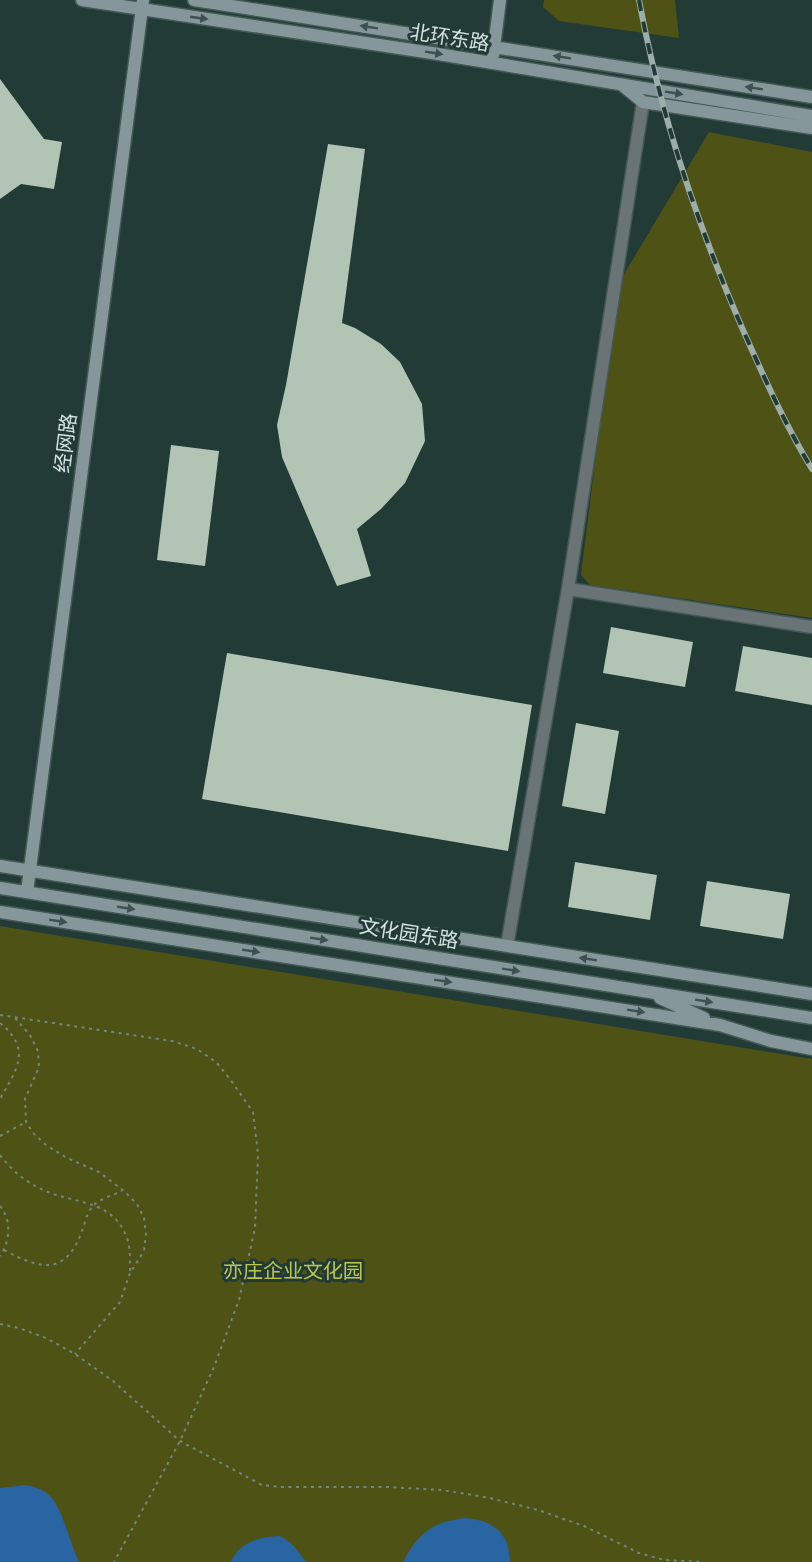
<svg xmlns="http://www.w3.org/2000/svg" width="812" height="1562" font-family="'Open Sans','Noto Sans SC',sans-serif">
	<rect width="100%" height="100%" fill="#233b37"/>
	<path fill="#4e5215" d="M544,0H675L679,38L559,21L543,7Z
		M709,132L812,152V618L590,585L581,575L617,286Z
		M0,926L812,1059V1562H0Z"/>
	<path fill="#2965a3" d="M26,1485C34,1487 43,1489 49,1495C62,1506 70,1544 79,1562H0V1488Z
		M466,1518C494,1521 509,1532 510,1562H403C419,1532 432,1522 466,1518Z
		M279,1536C292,1541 298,1551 306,1562H231C239,1542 259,1537 279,1536Z"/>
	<path fill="#b2c4b4" d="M0,79L44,139L62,142L54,189L21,184L0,199Z
		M328,144L365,149L342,323L355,328L381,344L400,362L422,404L425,441L405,483L381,509L357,529L371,576L337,586L282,457L277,425L286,385Z
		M171,445L219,451L205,566L157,560Z
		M611,627L693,642L685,687L603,673Z
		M743,646L812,658V705L735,691Z
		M227,653L532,705L508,851L202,799Z
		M576,723L619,731L605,814L562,806Z
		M575,862L657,875L650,920L568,907Z
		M707,881L790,894L783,939L700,926Z"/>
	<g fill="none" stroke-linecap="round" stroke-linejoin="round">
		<defs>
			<path id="street" d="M568,589L812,627
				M507,946L568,589L643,102"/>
			<path id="secondary" d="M82,0L432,53L812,116
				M194,0L812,97
				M493,55L500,0
				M622,85L643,102L812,128
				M0,866L812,994
				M0,888L812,1018
				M27,892L143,0
				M0,912L720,1025L771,1041L812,1049
				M660,998L704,1018"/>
		</defs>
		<use href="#street" stroke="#435955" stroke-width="15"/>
		<use href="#secondary" stroke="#435955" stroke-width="15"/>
		<path stroke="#728682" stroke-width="2" stroke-dasharray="3 4.5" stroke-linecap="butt" d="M0,1015L172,1041L197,1049L216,1062L230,1079L253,1112L258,1154L255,1228L239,1300L214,1367L180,1441L114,1562
			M15,1018L30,1035L38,1051L39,1067L25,1099L26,1122L34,1134L46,1145L67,1158L99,1172L124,1191L137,1204L144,1218L146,1234L144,1251L130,1273L120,1302L75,1354
			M0,1023C33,1050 16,1070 0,1099
			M0,1136L26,1122
			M0,1155C13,1172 28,1184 48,1192C75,1203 109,1201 124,1231C131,1244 130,1259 130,1273
			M0,1206C12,1220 10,1242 0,1256
			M4,1250C40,1269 65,1277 82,1231C85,1223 87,1212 93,1206C99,1199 114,1195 122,1191
			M0,1324L19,1328L46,1338L75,1354L113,1381L180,1441L262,1485L282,1487H388L442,1490L490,1498L538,1510L584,1526L639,1553L664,1560L703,1562"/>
		<use href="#street" stroke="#6a7477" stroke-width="12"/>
		<use href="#secondary" stroke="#86979c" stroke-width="12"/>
		<defs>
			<path id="rail" d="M639,0C660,113 697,224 743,330C764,377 785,425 812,469"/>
		</defs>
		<use href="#rail" stroke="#9cadaa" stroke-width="6"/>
		<use href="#rail" stroke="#233b37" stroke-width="4" stroke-dasharray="11" stroke-linecap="butt"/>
	</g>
	<defs><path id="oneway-solid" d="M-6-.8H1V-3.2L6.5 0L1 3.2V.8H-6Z" transform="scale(1.5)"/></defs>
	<g fill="#3c5250">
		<use href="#oneway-solid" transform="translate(199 18) rotate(8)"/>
		<use href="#oneway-solid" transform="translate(369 27) rotate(-171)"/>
		<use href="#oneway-solid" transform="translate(434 53) rotate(9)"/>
		<use href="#oneway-solid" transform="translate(562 57) rotate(-171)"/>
		<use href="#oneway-solid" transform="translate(754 88) rotate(-171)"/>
		<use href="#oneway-solid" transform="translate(674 93) rotate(9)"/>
		<use href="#oneway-solid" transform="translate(126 908) rotate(9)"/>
		<use href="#oneway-solid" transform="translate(58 921) rotate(9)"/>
		<use href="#oneway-solid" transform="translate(319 939) rotate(9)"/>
		<use href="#oneway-solid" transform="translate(251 951) rotate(9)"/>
		<use href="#oneway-solid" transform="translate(588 959) rotate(-171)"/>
		<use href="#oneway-solid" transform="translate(511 970) rotate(9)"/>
		<use href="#oneway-solid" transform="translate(443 981) rotate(9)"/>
		<use href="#oneway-solid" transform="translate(704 1001) rotate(9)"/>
		<use href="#oneway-solid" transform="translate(636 1011) rotate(9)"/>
	</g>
	<g text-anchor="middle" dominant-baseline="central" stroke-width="6" stroke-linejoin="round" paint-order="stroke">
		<g font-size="20" fill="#d5e3e0" stroke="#233b37">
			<text transform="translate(450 37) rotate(9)">北环东路</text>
			<text transform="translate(65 443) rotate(-83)">经网路</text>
			<text transform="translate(409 933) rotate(9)">文化园东路</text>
		</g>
		<g font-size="20" fill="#bec74a" stroke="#233b37">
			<text x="293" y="1270">亦庄企业文化园</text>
		</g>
	</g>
</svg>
